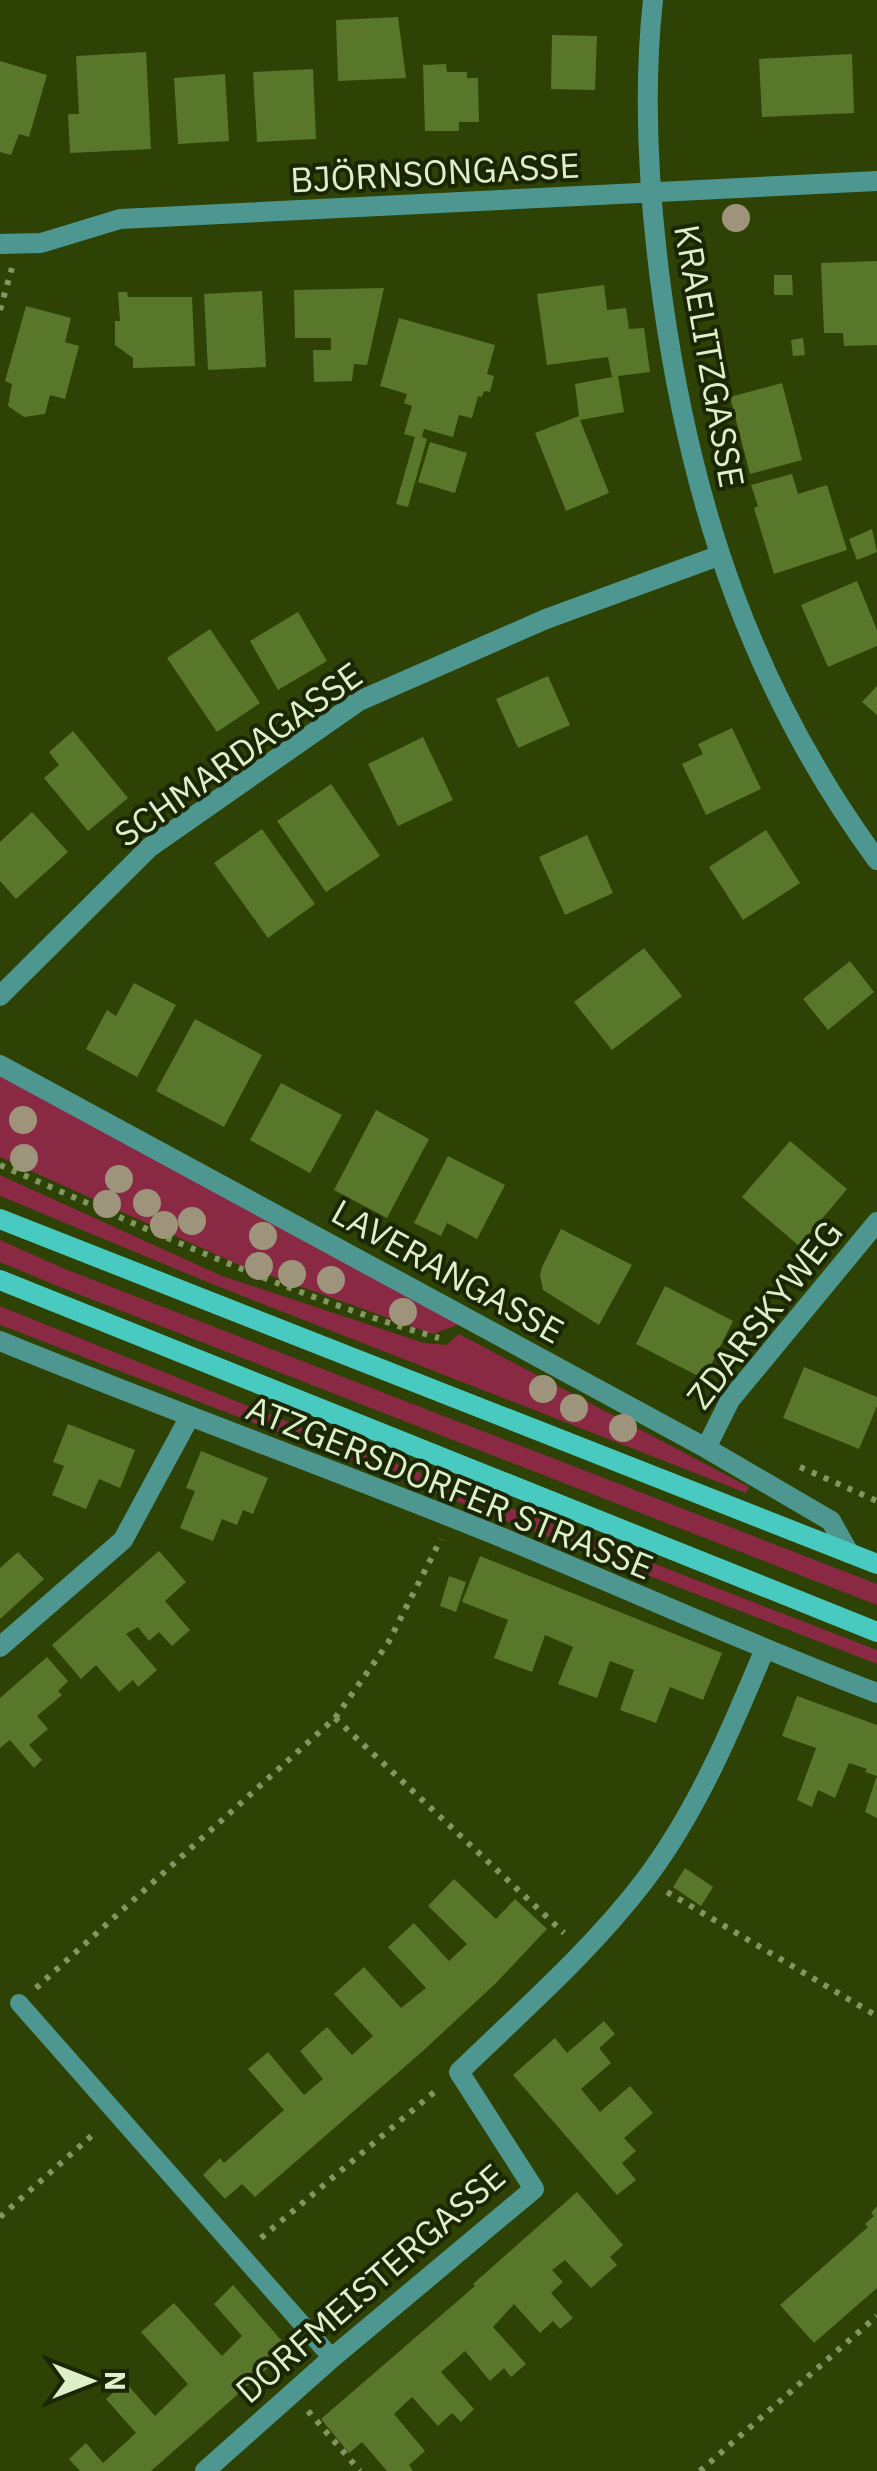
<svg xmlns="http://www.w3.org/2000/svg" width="877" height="2471" font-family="'IBM Plex Sans',sans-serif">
	<rect width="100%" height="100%" fill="#2d4204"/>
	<path fill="#892943" d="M0,1073L465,1322L433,1334L237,1264L0,1157Z
		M0,1175L222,1276L424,1343L446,1345L459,1334L749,1487L746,1493L217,1286L0,1196Z
		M0,1240L65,1269L877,1584V1605L60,1287L0,1262Z
		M0,1306L258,1410L877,1650V1664L16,1331L0,1325Z"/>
	<path fill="#59772b" d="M398,17L406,78L338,81L336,20Z
		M552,35L597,36L595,90L551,89Z
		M146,52L151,149L70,153L68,114H79L76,56Z
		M852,54L854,113L762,117L759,59Z
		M0,61L47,75L29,137L19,134L11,155L0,152Z
		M446,64L447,72H467V78H478L479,122H459V131H425L423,65Z
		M313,69L316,139L257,142L253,72Z
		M225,74L229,141L178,144L174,78Z
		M877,261V345L844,346L843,333H824L821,263Z
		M774,275H792L793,295H774Z
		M604,285L607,310L626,308L629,329L644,328L650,372L618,376L624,412L580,420L609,493L566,511L535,433L579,416L575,384L612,377L608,357L547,365L537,294Z
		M384,288L367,365L354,364L352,381L314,382L313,350H331V338H295L294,290Z
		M262,291L266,367L208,370L204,294Z
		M118,292H127L128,297H192L195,366L133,368V358L115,345V321H120Z
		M26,306L71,318L65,342L79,346L65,399L50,395L45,414L24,417L8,406L12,384L5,381Z
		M399,318L495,345L487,374L494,376L490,392L484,391L482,397L478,396L472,418L459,415L453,437L424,429L422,437L427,439L408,507L396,504L415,437L404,434L412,406L404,403L407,394L380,386Z
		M803,338L805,355L793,356L791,340Z
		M782,383L802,460L750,474L730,397Z
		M430,442L467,453L455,493L418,482Z
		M792,474L798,494L827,485L847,550L774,574L754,508L758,506L751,485Z
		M872,529L877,552L857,560L849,539Z
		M857,581L877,630V646L828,667L801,605Z
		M298,612L327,661L278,690L250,641Z
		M210,629L260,703L217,732L167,658Z
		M548,676L570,725L518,748L496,699Z
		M877,686V715L862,702Z
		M732,728L761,789L706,815L682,764L703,754L698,744Z
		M73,731L128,798L88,831L44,778L59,765L49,752Z
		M423,737L453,800L398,826L368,764Z
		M331,784L380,856L326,892L277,821Z
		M32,812L68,852L16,899L0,881V842Z
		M262,829L315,904L268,938L214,863Z
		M766,830L800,883L743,920L709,867Z
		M587,835L613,893L565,915L539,857Z
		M644,948L682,996L612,1050L574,1002Z
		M850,961L874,992L828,1030L803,999Z
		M134,983L176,1005L137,1077L86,1049L107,1010L116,1016Z
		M195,1019L262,1055L224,1127L156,1091Z
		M281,1083L342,1115L310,1173L250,1140Z
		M376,1110L429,1139L387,1218L334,1190Z
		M790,1141L847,1189L799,1246L742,1197Z
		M448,1156L505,1185L477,1239L447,1223L441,1236L414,1223Z
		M561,1229L632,1265L599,1325L543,1290L540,1275L542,1267Z
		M665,1286L733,1321L704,1379L636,1344Z
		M804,1367L877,1397V1406L859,1449L783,1418Z
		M68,1424L135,1450L120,1488L99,1479L86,1509L52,1495L64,1466L53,1462Z
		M201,1451L268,1478L253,1514L243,1510L237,1525L222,1519L213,1541L180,1528L195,1491L186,1488Z
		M159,1551L186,1582L165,1601L190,1630L172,1646L159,1632L149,1641L138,1627L126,1634L157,1670L138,1687L133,1680L119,1692L96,1665L81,1679L52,1645Z
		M18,1552L44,1579L0,1619V1568Z
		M480,1556L722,1653L703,1700L670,1687L656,1723L620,1710L634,1670L610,1661L597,1698L558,1684L573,1647L545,1635L532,1672L494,1658L508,1620L462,1602Z
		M449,1576L466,1582L456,1612L440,1606Z
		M47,1657L68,1681L58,1691L62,1695L37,1716L48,1729L29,1745L42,1760L34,1768L10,1740L0,1748V1698Z
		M797,1696L877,1725V1776L865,1772L867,1769L849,1763L835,1798L818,1790L812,1807L797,1800L816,1748L782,1736Z
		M876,1778H877V1818L865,1812Z
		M685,1868L713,1887L701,1906L673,1887Z
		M454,1879L496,1919L515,1899L547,1929L496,1983L424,2050L255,2197L242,2184L225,2199L203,2175L220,2158L224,2163L284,2110L248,2069L268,2052L304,2095L323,2079L300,2051L327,2027L352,2055L373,2036L334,1994L364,1967L401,2008L426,1988L388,1947L414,1923L449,1961L467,1944L428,1906Z
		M604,2021L615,2034L599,2048L611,2063L581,2089L600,2112L630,2086L653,2113L624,2138L636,2151L622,2163L636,2180L617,2195L513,2075L555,2038L567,2053Z
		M577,2192L623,2245L610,2257L617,2265L591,2288L565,2260L552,2270L563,2282L551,2293L573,2318L560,2329L553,2321L540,2333L514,2304L493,2327L526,2364L511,2377L504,2368L490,2381L465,2351L441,2372L474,2409L461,2422L452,2413L438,2426L412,2397L394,2414L425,2451L409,2465L413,2471H387L362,2442L349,2453L321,2419L475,2286L473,2284Z
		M877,2206V2288L814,2343L780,2305L868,2227L865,2224L874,2216L871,2213Z
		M233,2285L289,2349L151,2471H80L69,2459L86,2443L103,2463L136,2433L106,2399L125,2382L155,2416L188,2384L141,2332L174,2303L222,2356L242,2336L214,2304Z"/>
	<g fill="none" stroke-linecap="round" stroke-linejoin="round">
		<path stroke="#829663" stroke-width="6" stroke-dasharray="5 8" stroke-linecap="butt" d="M0,310L12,268
			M0,1165C144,1227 287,1295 439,1338
			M800,1467L877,1501
			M335,1718L564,1933
			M667,1892L877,2016
			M36,1988L335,1718L388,1643L441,1539
			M0,2217L97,2131
			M261,2238L439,2088
			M308,2411L360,2471
			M700,2471L877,2316"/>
		<path stroke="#4d9790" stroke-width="18" d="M19,2003L332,2358"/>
		<path stroke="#4d9790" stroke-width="20" d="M653,0C642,100 649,202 663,302C692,508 753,691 877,860
			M0,244L41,243L120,219L877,181
			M0,996L150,847L359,701L546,619L718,556
			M0,1065L706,1448L831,1521L849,1553
			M0,1341C161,1407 324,1466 486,1531C617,1584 745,1643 877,1693
			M706,1448L730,1400L877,1222
			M0,1647L123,1540L189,1418
			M205,2471L332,2358L534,2189L459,2072C523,2010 591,1951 645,1880C697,1811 731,1730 764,1651"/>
		<path stroke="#49cac0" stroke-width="20" d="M0,1219L877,1564
			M0,1280L877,1632"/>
	</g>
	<g fill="#9e947b">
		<circle cx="736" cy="218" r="14"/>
		<circle cx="23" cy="1120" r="14"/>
		<circle cx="24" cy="1158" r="14"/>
		<circle cx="119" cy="1179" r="14"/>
		<circle cx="147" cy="1203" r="14"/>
		<circle cx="107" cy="1204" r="14"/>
		<circle cx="192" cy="1221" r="14"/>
		<circle cx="164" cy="1225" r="14"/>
		<circle cx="263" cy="1236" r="14"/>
		<circle cx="259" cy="1266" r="14"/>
		<circle cx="292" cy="1274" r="14"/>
		<circle cx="331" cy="1280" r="14"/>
		<circle cx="403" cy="1312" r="14"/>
		<circle cx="543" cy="1389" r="14"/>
		<circle cx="574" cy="1408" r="14"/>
		<circle cx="623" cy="1428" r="14"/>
	</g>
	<g text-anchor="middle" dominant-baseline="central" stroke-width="8" stroke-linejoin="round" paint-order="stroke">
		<g font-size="35" fill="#def0c9" stroke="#1a2606">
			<text transform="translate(435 172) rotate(-3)">BJÖRNSONGASSE</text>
			<text transform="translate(710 356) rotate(80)">KRAELITZGASSE</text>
			<text transform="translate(238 754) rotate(-35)">SCHMARDAGASSE</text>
			<text transform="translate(448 1271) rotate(29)">LAVERANGASSE</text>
			<text transform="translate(764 1314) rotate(-52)">ZDARSKYWEG</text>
			<text transform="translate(450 1487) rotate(22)">ATZGERSDORFER STRASSE</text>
			<text transform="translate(370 2283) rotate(-41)">DORFMEISTERGASSE</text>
		</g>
	</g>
	<g transform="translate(90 2381) rotate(90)" stroke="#1a2606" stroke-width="8" paint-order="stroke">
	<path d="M0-8L18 38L0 25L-18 38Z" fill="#def0c9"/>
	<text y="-15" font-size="28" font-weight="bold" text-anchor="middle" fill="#def0c9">N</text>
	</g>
</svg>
